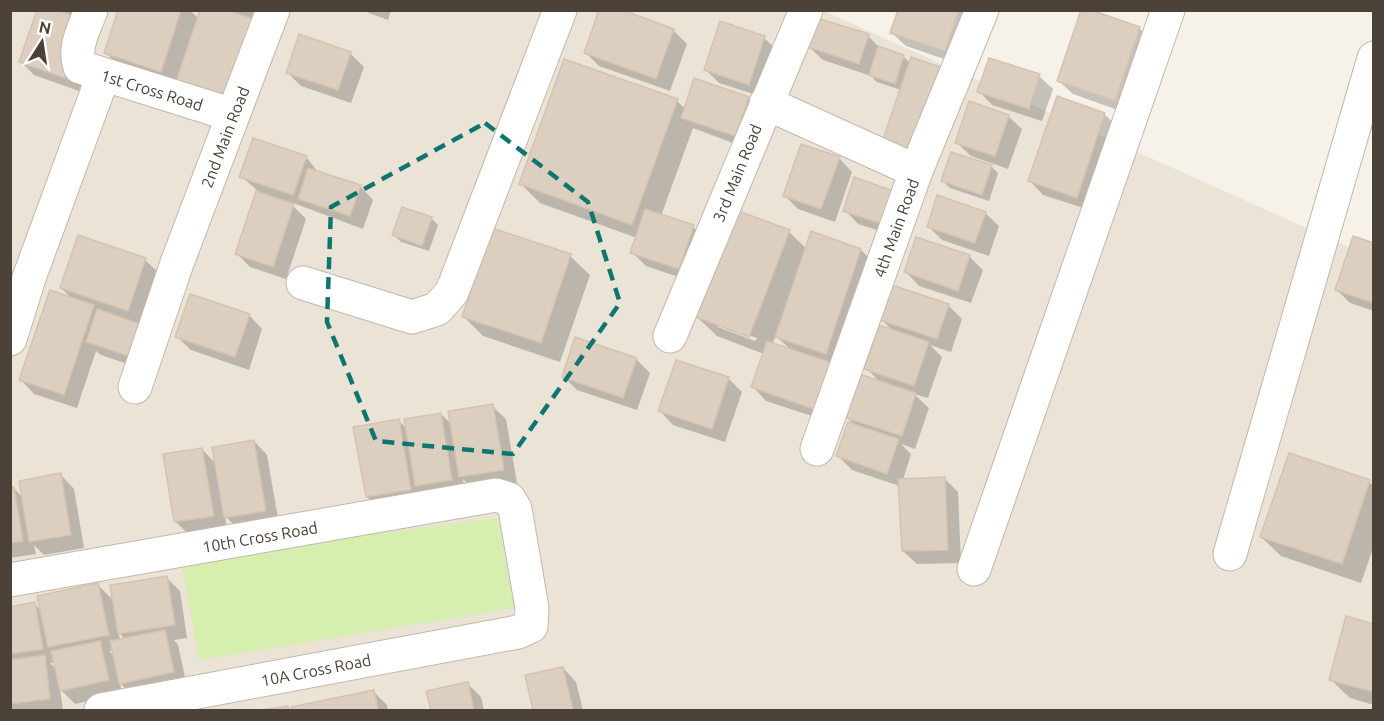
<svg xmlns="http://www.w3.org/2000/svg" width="1384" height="721" font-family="Ubuntu,sans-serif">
	<rect width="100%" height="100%" fill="#f6f1e9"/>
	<path fill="#ebe3d6" d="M10,11H824L1373,258V710H11Z"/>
	<path fill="#d6eeae" d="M498,518L514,608L199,660L181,559Z"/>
	<path fill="#0003" fill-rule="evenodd" d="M56,10H107L79,91L34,75L21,62Z
		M120,10H190L199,19L224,10H279L246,116L119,66L106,53Z
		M361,10H391L388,20Z
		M618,10L674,31L687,44L670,91L599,66L586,53Z
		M899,10H976L959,64L906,46L892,33Z
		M1139,28L1153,42L1129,114L1073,94L1059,81Z
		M868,36L880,48L903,56L910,63L901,90L877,82L871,76L823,60L809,47Z
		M764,38L778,51L763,97L719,83L705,69Z
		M350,53L364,67L351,103L301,86L288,73Z
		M1039,76L1053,89L1042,121L992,105L979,91Z
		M748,98L762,112L749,149L693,128L661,216L693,227L706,240L693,282L646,266L632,252L637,238L540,203L521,184L677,101L685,109Z
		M1104,114L1118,127L1090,210L1043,195L1030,181Z
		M1008,116L1022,129L1008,169L971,156L957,143Z
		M306,157L319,173L360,186L373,200L363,229L288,201L306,219L286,279L250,267L237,254L258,191L241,176Z
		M839,158L852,172L835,222L798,209L785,196Z
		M991,166L998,173L989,201L950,188L943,181Z
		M893,192L896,236L858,224L845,210Z
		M737,212L789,232L807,249L861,250L880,269L833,423L766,401L753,387L764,354L717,336L697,317ZM718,324L757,338L755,341L718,327ZM776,336L791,350L772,344Z
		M985,213L999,226L989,256L942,240L929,227Z
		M431,218L438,225L429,251L401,242L394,235Z
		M493,229L570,256L590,275L560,362L483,336L464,317Z
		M79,237L145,260L159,273L154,373L101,355L96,351L77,408L34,394L21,380L72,299L61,288Z
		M1374,244V311L1350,303L1337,290Z
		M969,256L983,270L971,303L919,286L906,272Z
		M948,305L962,319L951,352L930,345L942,357L928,398L914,394L929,408L915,449L901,444L911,454L903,480L944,478L958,492L961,563L917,564L903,551L900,486L852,470L838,456L856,427L846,416L881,383L866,368L894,332L882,320Z
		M249,315L262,329L249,370L191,350L177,337Z
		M636,359L650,373L637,410L577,390L563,376Z
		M677,361L729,379L742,392L725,442L673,425L660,411Z
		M492,406L506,419L517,483L474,490L463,479L465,493L430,499L421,490L424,503L381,510L367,497L399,421L407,429L441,414L452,425Z
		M254,441L267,455L279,524L239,530L225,516L227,529L189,535L176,522L165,456L202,449L216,464Z
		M61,475L74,489L84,548L44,555L34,545L36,554L10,558V489L14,488L23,498Z
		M1369,482L1374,486V545L1361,583L1281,556L1261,537Z
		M166,577L180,591L187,638L174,640L178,645L187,686L134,697L120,683L122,694L75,704L60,689L63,710H10V608L35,604L42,612L98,585L114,601ZM119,633L126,640L120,641ZM113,650L115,657L109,651ZM55,662L57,670L50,663Z
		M1374,625V705L1350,698L1330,679Z
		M563,668L576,682L583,710H534L527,676Z
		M468,684L481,697L484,710H432L428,692Z
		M373,691L387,705L388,710H294L293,708Z"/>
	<path fill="#dccfc0" stroke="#d5c3af" stroke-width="1.5" d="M37,10H56L85,20L65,78L19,62Z
		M118,10H181L161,72L104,53Z
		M200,10H227L260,21L233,104L175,85Z
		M599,10H622L674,29L656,79L584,53Z
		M898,10H959L945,51L890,33Z
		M1081,10H1091L1140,27L1115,101L1057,81Z
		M817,18L869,34L859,64L808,47Z
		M720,21L765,36L749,85L704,70Z
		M299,34L351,52L338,90L286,73Z
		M878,46L904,55L895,84L869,75Z
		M911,57L943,68L914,153L882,142Z
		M989,58L1040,74L1029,109L977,92Z
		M564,59L678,99L632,225L519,184Z
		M694,78L749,97L735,136L681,118Z
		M1057,96L1105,113L1077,198L1028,181Z
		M969,101L1009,115L995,156L955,143Z
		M253,138L307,156L293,195L239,177Z
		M801,144L840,157L821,209L783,196Z
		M951,152L992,165L982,195L941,181Z
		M308,168L361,185L350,216L298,199Z
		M854,177L893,191L882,224L843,211Z
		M256,191L294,204L273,267L235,254Z
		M937,195L986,212L975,243L927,227Z
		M402,207L432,217L422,246L392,235Z
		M645,209L694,225L679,269L630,253Z
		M736,210L790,230L749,337L696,317Z
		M492,228L571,254L541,343L462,317Z
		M811,231L861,249L826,354L775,337Z
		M78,235L146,258L128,311L60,288Z
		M1353,236L1374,243V303L1335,290Z
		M916,237L970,255L958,291L904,272Z
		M892,285L949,304L937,339L880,320Z
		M50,290L94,305L64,395L19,380Z
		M190,294L250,314L235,357L175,337Z
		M97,309L152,328L141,360L86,342Z
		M879,325L929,342L914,386L864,369Z
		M575,337L637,358L623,398L562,377Z
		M767,341L835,364L819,411L751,387Z
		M676,360L729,377L712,429L658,411Z
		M859,374L916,393L902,436L844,417Z
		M493,404L504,470L459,477L448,411Z
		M441,413L452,480L415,486L404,419Z
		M399,419L411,490L366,497L353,427Z
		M848,422L899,439L887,474L836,456Z
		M254,440L266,511L224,518L212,447Z
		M202,448L214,516L174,522L163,454Z
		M1289,453L1370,480L1342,564L1260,537Z
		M61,473L71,535L29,542L19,481Z
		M945,477L948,550L902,551L898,479Z
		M10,487H14L23,541L10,543Z
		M167,576L175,625L118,634L110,585Z
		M98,583L109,635L48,647L37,596Z
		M35,602L43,649L10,654V607Z
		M1346,616L1374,624V692L1329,680Z
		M165,630L174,672L119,684L110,641Z
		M100,641L109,680L60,691L51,651Z
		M45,655L50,699L10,704V660Z
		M563,667L573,710H533L525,675Z
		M468,682L474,710H431L426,691Z
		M374,690L378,710H292L291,707Z
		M288,706L289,710H261Z"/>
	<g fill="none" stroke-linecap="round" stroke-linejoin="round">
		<defs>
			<path id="minor" d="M91,10C84,29 73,47 80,67L233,115
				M766,103L916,171
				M303,283L412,317L437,309L452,292L560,10
				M670,336L806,10
				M10,339L29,278L103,76
				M135,387L177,263L273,10
				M817,449L916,171L982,10
				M1230,554L1374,58
				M974,569L1168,10
				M10,580L496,495L509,499L515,509L532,608L531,626L518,632L101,710"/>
		</defs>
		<use href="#minor" stroke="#c3b8aa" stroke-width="35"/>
		<use href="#minor" stroke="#fff" stroke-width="33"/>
	</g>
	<path fill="none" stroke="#0f766e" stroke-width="4.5" stroke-dasharray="12 8" stroke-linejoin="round" d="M485,123L588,202L620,303L513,454L376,441L327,322L331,207Z"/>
	<g text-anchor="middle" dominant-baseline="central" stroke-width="6" stroke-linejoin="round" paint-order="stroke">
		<g font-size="16" fill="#4b4136" stroke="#fff">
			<text transform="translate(152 90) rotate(17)">1st Cross Road</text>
			<text transform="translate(225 137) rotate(-69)">2nd Main Road</text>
			<text transform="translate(737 173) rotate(-68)">3rd Main Road</text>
			<text transform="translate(896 228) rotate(-70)">4th Main Road</text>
			<text transform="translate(260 537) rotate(-10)">10th Cross Road</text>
			<text transform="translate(316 670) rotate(-11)">10A Cross Road</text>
		</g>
	</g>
	<rect width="1384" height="721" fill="none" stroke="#4b4136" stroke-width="24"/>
	<g transform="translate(42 42) rotate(12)" stroke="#ffffff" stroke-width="4.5" paint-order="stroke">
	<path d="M0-4.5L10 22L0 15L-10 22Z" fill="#4b4136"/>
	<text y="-9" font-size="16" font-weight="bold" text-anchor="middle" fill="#4b4136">N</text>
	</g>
</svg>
